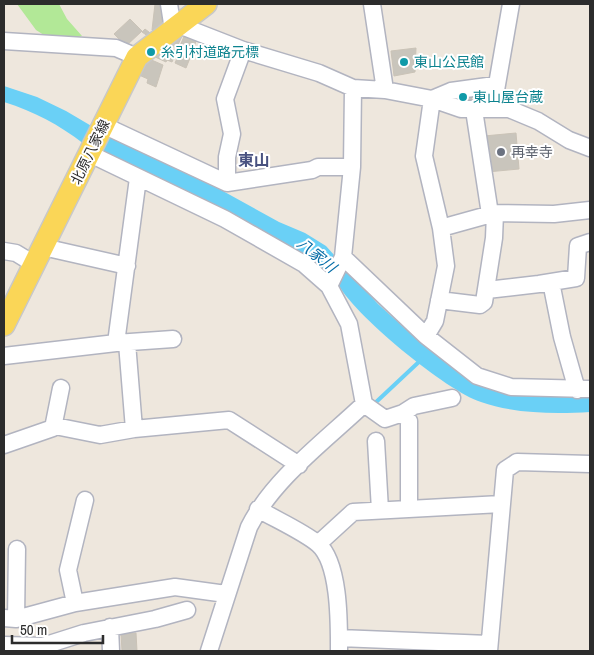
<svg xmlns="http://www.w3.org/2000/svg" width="594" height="655" font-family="'Archivo Narrow','Noto Sans JP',sans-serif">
	<rect width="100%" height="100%" fill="#eee7dd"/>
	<path fill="#b2e897" d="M17,4H59L67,19L82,36L55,42L36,30Z"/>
	<path fill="#6ad0f6" d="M4,86L37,97L66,111L105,134L192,174L279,222L305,233L326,246L378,304L409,332L471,377L590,393V412C555,414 515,414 481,402C448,392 351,313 337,282L84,144C58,124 35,112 4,102Z"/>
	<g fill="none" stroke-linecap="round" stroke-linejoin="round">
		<path stroke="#6ad0f6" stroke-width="4" d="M374,404L422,359"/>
	</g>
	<path fill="#c9c5bc" stroke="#cac3b7" d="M155,4L164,5L161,31L152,30Z
		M130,19L142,31L126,46L114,34Z
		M145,29L154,36L152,39L142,32Z
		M183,34L176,49L166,41Z
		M185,34L197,39L192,51L180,46Z
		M161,44L177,51L172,62L167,60L166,62L151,55L152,51L163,56L165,50L159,48Z
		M416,48L415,72L394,76L391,51Z
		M181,49L192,53L186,68L175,63Z
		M147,58L163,65L156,87L147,83L148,79L139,75Z
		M455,91H471L472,103L455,104Z
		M516,133L519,169L487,172L484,136Z
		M136,633L137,651H122L121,634Z"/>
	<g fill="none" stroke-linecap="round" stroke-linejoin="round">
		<defs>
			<path id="minor" d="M169,4L173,30
				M372,4L385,90
				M179,25L243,50L319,73L353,88L385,90L432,99L461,109H509L538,121L569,140L590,148
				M4,41L116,48L137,57
				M495,96L511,4
				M474,110L490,214
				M103,125L227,183L312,170L318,167H352
				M90,154L225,219L304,264L329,286L349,324L364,404C325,441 273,479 249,527L209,651
				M227,183V157L232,134L225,99L243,50
				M441,228L495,213L554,214L590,210
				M43,247L127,266
				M4,251L16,253L34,264
				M343,257L426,336L477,376L511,387L590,389
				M551,282L562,337L577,390
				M329,286L343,257L352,167L353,88
				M487,290L539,284L576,278L578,246L590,242
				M439,300L480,305L484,302L494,238L495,213
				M426,336L435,321L446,266L441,228L424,156L432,99L451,91L495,85
				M116,343L138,178
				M127,343L134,429
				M4,356L116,343L173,339
				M364,404L385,419L403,413L414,406L452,398
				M403,413L409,421V508
				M55,426L100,435L134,429L229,420L299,465
				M376,441L380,510
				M4,445L53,428L61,388
				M258,509C275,519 304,532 318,544C340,563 339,624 339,651
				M318,544L353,512L501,504
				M75,603L68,570L85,500
				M4,618L16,619L75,603L175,587L226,594
				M16,619L17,549
				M110,627L111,651
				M339,638L489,644
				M4,645L43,646L84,633L155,619L187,610
				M489,651L505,470L517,462L590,464"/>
			<path id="major" d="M4,325L137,57L206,4"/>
		</defs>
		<use href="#minor" stroke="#b2b4c0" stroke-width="19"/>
		<use href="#major" stroke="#c8c8c8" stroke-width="24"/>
		<use href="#minor" stroke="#fff" stroke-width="16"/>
		<use href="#major" stroke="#fad657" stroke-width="21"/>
	</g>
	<g fill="#0f9aa8" stroke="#fff" stroke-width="2">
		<circle cx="151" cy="52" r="5"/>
		<circle cx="404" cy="62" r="5"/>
		<circle cx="463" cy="97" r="5"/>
	</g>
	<circle fill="#6b7280" stroke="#fff" stroke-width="2" cx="501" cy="152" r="5"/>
	<g text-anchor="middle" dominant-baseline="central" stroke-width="4" stroke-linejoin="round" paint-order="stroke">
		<g font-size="14" fill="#0d838f" stroke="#fff" text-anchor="start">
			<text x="161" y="52">糸引村道路元標</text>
			<text x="414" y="62">東山公民館</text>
			<text x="473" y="97">東山屋台蔵</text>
		</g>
		<g font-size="14" fill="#2c2c2c" stroke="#fff">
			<text transform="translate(90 152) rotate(-64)">北原八家線</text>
		</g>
		<g font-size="14" fill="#5b616d" stroke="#fff" text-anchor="start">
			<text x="511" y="152">再幸寺</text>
		</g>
		<g font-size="15" font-style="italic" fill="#056da7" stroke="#fff">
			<text transform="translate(317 255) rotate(39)">八家川</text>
		</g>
		<g font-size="16" font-weight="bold" fill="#495280" stroke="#fff">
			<text x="254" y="160">東山</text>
		</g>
	</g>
	<rect width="594" height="655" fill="none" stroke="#2c2c2c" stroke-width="10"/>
	<path d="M12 635v8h91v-8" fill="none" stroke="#2c2c2c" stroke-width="2.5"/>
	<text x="20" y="635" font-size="15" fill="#2c2c2c" stroke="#ffffff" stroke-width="4" paint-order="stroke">50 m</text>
</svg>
